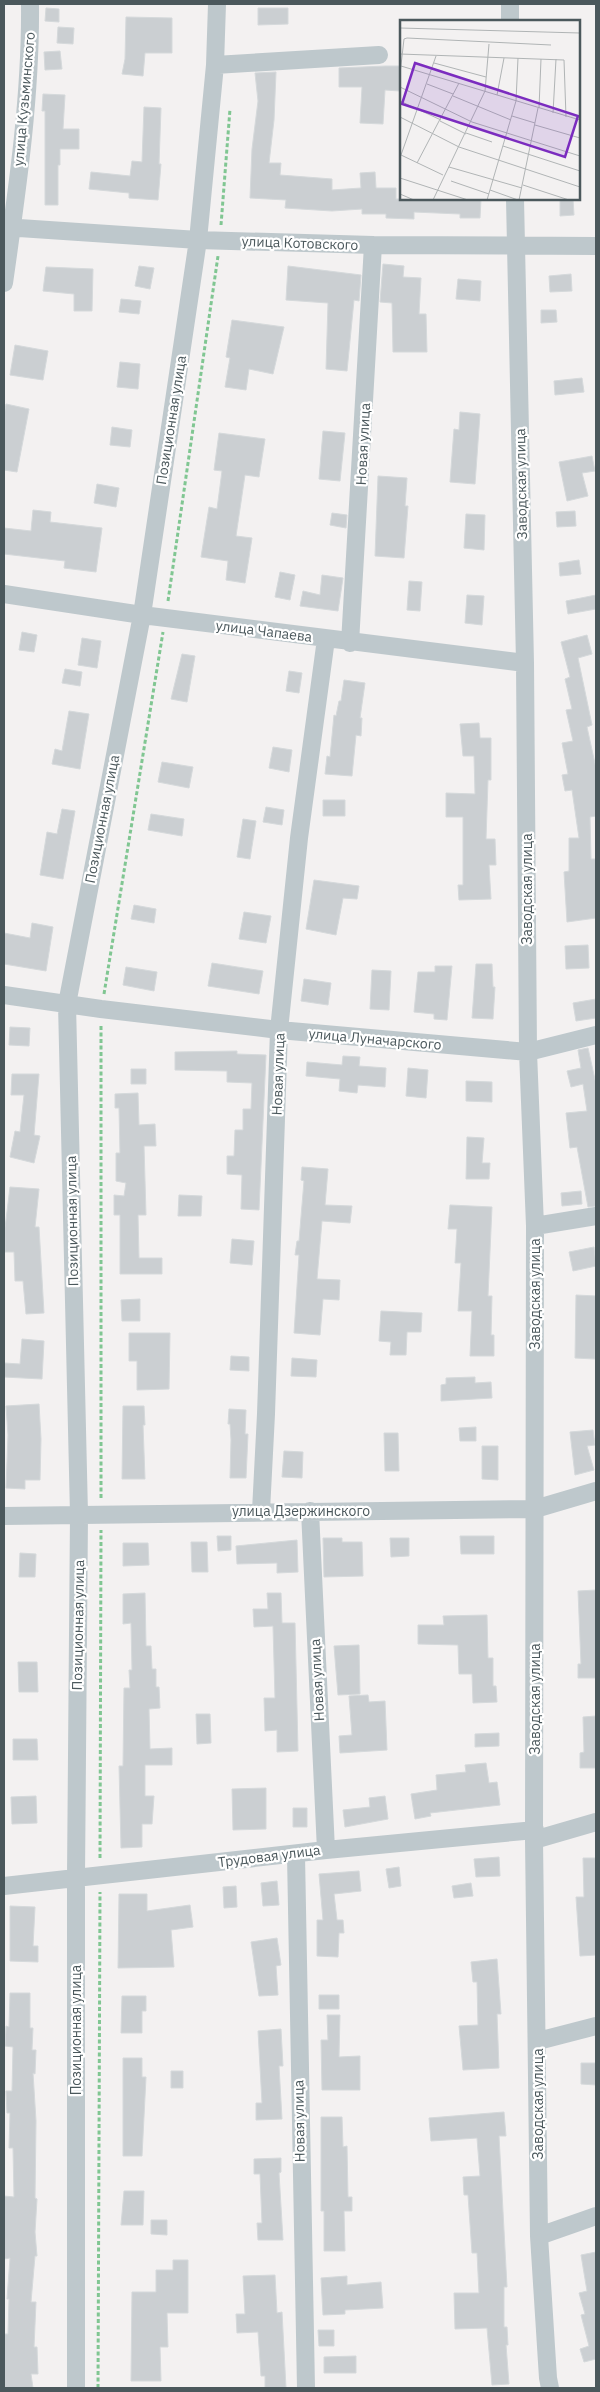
<svg xmlns="http://www.w3.org/2000/svg" width="600" height="2392" font-family="'IBM Plex Sans',sans-serif">
	<rect width="100%" height="100%" fill="#f3f1f1"/>
	<path fill="#cbcfd2" stroke="#d5d9db" d="M46,8L59,9V22L45,21Z
		M258,8H288V24L258,25Z
		M126,17L172,18V53H145L143,76L122,74L125,59Z
		M58,27L74,28L73,44L57,43Z
		M60,51L62,69L45,70L44,52Z
		M386,66H401L400,91L385,90L383,124L360,123L362,87H339V68Z
		M276,72L274,120L269,163H281L280,175L332,179V190L361,188L360,173L375,172L376,188H396V199H481L480,218H460V214L414,212V219L386,218V214H362V209L332,211L285,208L286,200L250,198L252,149L258,101L255,73Z
		M43,94L65,95L63,129H79V149H60V165H58V205H45V111H42Z
		M144,107L161,108L159,164H161L158,200L129,198V193L89,189L91,172L130,176L132,161L142,162Z
		M560,199H573L574,215L560,216Z
		M383,264L404,266L403,277L421,278L419,314H426L427,352H393L392,303L380,302Z
		M139,266L154,268L150,289L135,286Z
		M288,266L361,275L359,301L354,300L347,371L326,369L328,303L286,300Z
		M46,267L93,269L92,311H74V294L43,291Z
		M571,274L572,291L550,292L549,276Z
		M458,279L481,281L480,301L456,299Z
		M121,299L141,301L139,314L119,312Z
		M541,310H556L557,322L541,323Z
		M232,320L284,327L273,374L249,369L246,390L225,387L230,358L226,357Z
		M15,345L48,351L43,380L10,375Z
		M120,362L140,364L138,389L117,387Z
		M582,378L584,392L555,395L554,381Z
		M6,404L29,409L17,472L4,470V415Z
		M460,412L480,414L475,484L450,482L454,429L459,430Z
		M112,427L132,430L130,447L110,445Z
		M323,431L345,433L340,481L319,479Z
		M219,433L265,439L259,477L245,475L236,536L252,538L245,583L226,580L228,561L201,557L209,507L217,509L222,471L214,470Z
		M592,456L595,471L582,473L588,496L567,501L559,462Z
		M378,476L407,478L405,506H408L404,558L375,556Z
		M97,484L119,488L116,507L94,503Z
		M33,510L51,512L50,522L102,528L96,572L64,568L65,561L4,554V528L31,531Z
		M575,511L576,526L557,527L556,512Z
		M332,513L347,515L346,528L330,525Z
		M466,514L485,515L484,550L464,548Z
		M579,560L581,574L560,576L559,563Z
		M280,572L295,575L290,600L275,597Z
		M322,575L343,578L338,611L300,606L303,591L320,595Z
		M409,581L422,582L420,611L407,610Z
		M467,595L484,596L482,625L465,623Z
		M596,595V609L568,614L566,601Z
		M22,632L37,635L34,652L19,650Z
		M587,635L592,654L578,658L592,725L587,727L596,768V816L590,817L591,859H596V918L567,922L564,872L569,871V838H579L572,790L565,791L562,775L568,774L562,743L573,741L566,710L572,709L565,679L570,677L561,642Z
		M82,638L101,641L97,668L78,665Z
		M182,654L195,656L187,702L171,699Z
		M65,669L82,672L80,686L62,683Z
		M289,671L302,673L299,693L286,691Z
		M344,680L365,683L360,718H362L361,736L356,735L352,776L325,774L327,756L330,757L334,715L336,716L339,701H341Z
		M69,711L89,714L80,769L52,764L55,749L62,751Z
		M479,723L480,738H491V780H488L486,839H495L496,865H489L491,899L459,900L458,885H463V817H446V793L475,794L474,756H463L460,724Z
		M273,747L292,750L289,772L269,768Z
		M162,762L193,767L189,788L158,782Z
		M323,800H345V816H323Z
		M266,807L284,810L282,825L263,822Z
		M62,809L75,811L63,879L40,875L47,832L57,834Z
		M151,814L184,819L182,836L148,830Z
		M243,819L256,821L250,859L237,857Z
		M314,880L359,886L357,899L343,898L336,935L306,929Z
		M134,905L156,909L154,923L131,919Z
		M244,912L271,916L266,943L239,939Z
		M32,923L53,927L46,971L4,964V933L30,938Z
		M588,945L589,968L566,969L565,946Z
		M212,963L263,971L259,994L208,986Z
		M476,964H492L493,987H495L493,1019L472,1018Z
		M435,966H452L447,1020L434,1019V1014L414,1012L418,972H435Z
		M126,967L157,972L154,991L123,985Z
		M372,970L391,971L389,1010L370,1009Z
		M304,979L331,983L328,1005L301,1001Z
		M596,999V1018L576,1021L573,1003Z
		M10,1027L30,1028L29,1046L9,1045Z
		M588,1048L596,1084V1206L588,1207L577,1147L570,1148L566,1113L587,1111L583,1084L571,1087L567,1071L581,1068L578,1050Z
		M237,1051V1054L266,1055L259,1210L241,1209L242,1175L227,1174V1156H234L235,1130H243V1109H251L252,1083L227,1082V1071L175,1070V1052Z
		M343,1056L360,1057L359,1066L386,1068L385,1087L358,1085L357,1093L339,1091L340,1079L306,1076L307,1062L342,1065Z
		M408,1068L428,1070L426,1098L406,1096Z
		M131,1069H146V1084H131Z
		M12,1074H39L34,1135L40,1136L34,1163L10,1157L15,1131L20,1132L24,1095H11Z
		M466,1081L492,1082V1102L466,1101Z
		M138,1093L139,1125L155,1124L156,1146H144L146,1215H138L139,1258H162V1274H120V1215H114V1195L124,1196L126,1183L116,1181V1153H120L119,1108H115V1094Z
		M467,1137L484,1138L482,1163H490L489,1179H466Z
		M302,1167L328,1169L325,1205L352,1206L350,1223L322,1221L317,1279L340,1280L339,1300L323,1299L320,1335L294,1333L299,1255H295L297,1241H299L304,1181L301,1180Z
		M10,1187L39,1189L35,1227H39L44,1313L26,1314L23,1281H15L14,1252H5V1228Z
		M581,1191L582,1204L562,1206L561,1193Z
		M179,1195L202,1196L201,1216H178Z
		M450,1205L492,1207L488,1296H492L491,1335H494V1356H470L472,1311H458L461,1263H455L457,1229H448Z
		M232,1239L254,1241L252,1265L230,1263Z
		M594,1247L596,1266L573,1271L569,1252Z
		M576,1295L596,1296L595,1359L575,1358Z
		M140,1299V1321H122L121,1300Z
		M381,1311L422,1313L421,1332H407L406,1355H390L391,1342L379,1341Z
		M129,1333H170L169,1389L137,1390V1361H129Z
		M22,1339L44,1341L42,1379L4,1377V1363L20,1364Z
		M231,1356L249,1357V1371L230,1370Z
		M292,1358L317,1360L316,1377L291,1376Z
		M475,1377V1383L491,1382L492,1398L441,1401V1385L446,1384V1378Z
		M39,1404L41,1439L40,1480H25V1489L6,1488L8,1435L6,1406Z
		M123,1406H144L145,1425H143L145,1479H122Z
		M229,1409L246,1410L245,1434H248L246,1478H230L231,1440L230,1424H228Z
		M476,1427V1441H460L459,1428Z
		M593,1430L595,1445L587,1446L594,1470L575,1475L570,1432Z
		M384,1433H398L399,1471H385Z
		M482,1446H498V1480L482,1479Z
		M284,1451L303,1452L302,1478L282,1477Z
		M217,1536H231V1550L218,1551Z
		M460,1536H494V1554H461Z
		M323,1538H342V1542H362L363,1576L324,1577Z
		M390,1538H409V1556L391,1557Z
		M297,1540L298,1572L277,1573V1563L237,1564L236,1546Z
		M191,1542H207L208,1572H192Z
		M123,1543H148L149,1565L123,1566Z
		M20,1553L36,1554L35,1577H19Z
		M596,1590V1678H578V1664H581L578,1591Z
		M145,1593L146,1646H151L152,1669H156V1687H159L160,1708L149,1709L150,1749L172,1748V1765H145V1796H154L152,1824H142V1847L121,1848L119,1766H123L124,1688H130L129,1670H132L131,1623L123,1624V1594Z
		M267,1593H281L282,1623H295L298,1751L277,1752V1730L265,1731L264,1698H275L273,1626L254,1627L253,1609H268Z
		M487,1615L488,1658H493V1686H496L497,1702L473,1703L472,1674H459L458,1645L418,1644V1625H444L443,1616Z
		M359,1645L360,1694L338,1695L334,1646Z
		M18,1662H37L38,1692H19Z
		M368,1695L369,1702L385,1701L387,1750L340,1753L339,1736L352,1735L349,1696Z
		M196,1714H210L211,1743L197,1744Z
		M596,1716V1768H580V1753L584,1752L583,1717Z
		M499,1733V1746L475,1747V1734Z
		M13,1739H37L38,1760H13Z
		M486,1763L489,1783L497,1782L500,1805L430,1813L431,1816L415,1819L411,1794L437,1790L436,1775L466,1772L465,1765Z
		M266,1788V1829L233,1830L232,1789Z
		M36,1796L37,1823L12,1824L11,1797Z
		M385,1796L388,1819L345,1827L343,1810L370,1807L369,1798Z
		M293,1808H307V1827H293Z
		M499,1857L500,1876L476,1877L474,1859Z
		M583,1858H596V1955L580,1956L576,1897H584Z
		M399,1867L401,1886L389,1888L386,1869Z
		M359,1871L361,1891L334,1894L337,1920H343L344,1933H339L338,1957L317,1956V1920H323L319,1874Z
		M277,1881L279,1905L263,1906L261,1883Z
		M471,1883L473,1896L454,1898L452,1886Z
		M236,1886L237,1907L224,1908L223,1887Z
		M119,1894H147V1911L190,1905L193,1927L171,1930L174,1967L118,1968Z
		M10,1906L35,1907L33,1946H38V1962L10,1961Z
		M277,1938L281,1965L276,1966L278,1995L259,1996L251,1942Z
		M497,1959L501,2014H497L499,2068L463,2070L459,2026L478,2025L477,1982H473L471,1962Z
		M10,1993H30V2028H33L32,2050H36L35,2074L33,2073L36,2121L35,2198L37,2199L35,2232L37,2256H35L31,2302H36L34,2347H37L38,2374H31L33,2388H4V2334H8L9,2299H7L10,2258L4,2259V2196L14,2197L13,2148H9L10,2113H7L6,2091H12L13,2047L5,2046L6,2026L9,2027Z
		M319,1995H339V2009H319Z
		M122,1996H146V2011H142V2033H121Z
		M327,2015H340L339,2057L360,2056V2090H322L321,2040H328Z
		M281,2029L283,2066H279L282,2119L256,2120V2103H262L258,2031Z
		M123,2058H142V2077H146L142,2156H123Z
		M581,2063H596V2085L581,2084Z
		M171,2071H183V2088H171Z
		M504,2112L506,2136H499L507,2287H504V2327H507L508,2345H506L509,2384L492,2385L487,2328L455,2329L454,2293H479L477,2253H472L468,2195H464L463,2177L480,2176L477,2138L431,2141L429,2118Z
		M321,2117H342L343,2147L347,2146L348,2197H352V2211H344L345,2251H324V2211H321Z
		M281,2158V2172L279,2173L283,2240H258L257,2223H262L260,2174H254V2159Z
		M124,2191H144L143,2225H121Z
		M151,2220H167V2235L151,2234Z
		M596,2252V2359L584,2362L580,2349L589,2346L581,2315L585,2314L579,2293L587,2291L581,2255Z
		M173,2260H188V2313H167L168,2347H160L161,2381H131L132,2292H156V2270H173Z
		M275,2275L277,2313L282,2312L286,2388H265V2376H261L258,2332L237,2333L236,2314H245L243,2276Z
		M347,2276V2285L381,2282L383,2308L345,2310V2314L323,2315L321,2278Z
		M318,2330H334V2346H319Z
		M356,2356V2373H324V2357Z"/>
	<g fill="none" stroke-linecap="round" stroke-linejoin="round">
		<path stroke="#80c692" stroke-width="3" stroke-dasharray="4 2.5" stroke-linecap="butt" d="M221,225L230,109
			M168,601L218,256
			M104,994L163,632
			M101,1498V1025
			M100,1858L101,1530
			M98,2388L100,1892"/>
		<path stroke="#bec8cc" stroke-width="18" d="M510,4V21
			M215,65L379,55
			M515,199L525,663L528,1052L535,1226L534,1840L539,2236L548,2378L550,2388
			M4,227L198,240L373,245L596,246
			M4,283C17,191 31,97 30,4
			M4,594L142,615L525,663
			M350,643L373,245
			M4,995L101,1009L279,1030L528,1052L596,1035
			M535,1226L596,1216
			M261,1511L266,1414L279,1030L299,838L326,639
			M310,1511L326,1850
			M4,1516L535,1509L596,1491
			M534,1840L596,1822
			M296,1855L306,2388
			M4,1886L326,1850L535,1830
			M538,2041L596,2026
			M539,2236L596,2216
			M76,2388V1877L79,1514L67,1004L142,615L198,240L215,65L217,4"/>
	</g>
	<g text-anchor="middle" dominant-baseline="central" stroke-width="4.5" stroke-linejoin="round" paint-order="stroke">
		<g font-size="14" fill="#4b585c" stroke="#fff">
			<text transform="translate(24 99) rotate(-85)">улица Кузьминского</text>
			<text transform="translate(300 243) rotate(2)">улица Котовского</text>
			<text transform="translate(171 420) rotate(-81)">Позиционная улица</text>
			<text transform="translate(363 444) rotate(-87)">Новая улица</text>
			<text transform="translate(521 484) rotate(-91)">Заводская улица</text>
			<text transform="translate(264 631) rotate(7)">улица Чапаева</text>
			<text transform="translate(102 819) rotate(-79)">Позиционная улица</text>
			<text transform="translate(527 889) rotate(-90)">Заводская улица</text>
			<text transform="translate(375 1039) rotate(5)">улица Луначарского</text>
			<text transform="translate(278 1074) rotate(-88)">Новая улица</text>
			<text transform="translate(72 1221) rotate(-91)">Позиционная улица</text>
			<text transform="translate(535 1294) rotate(-90)">Заводская улица</text>
			<text x="301" y="1511">улица Дзержинского</text>
			<text transform="translate(78 1625) rotate(-89)">Позиционная улица</text>
			<text transform="translate(317 1680) rotate(-93)">Новая улица</text>
			<text transform="translate(535 1699) rotate(-90)">Заводская улица</text>
			<text transform="translate(269 1856) rotate(-7)">Трудовая улица</text>
			<text transform="translate(76 2030) rotate(-90)">Позиционная улица</text>
			<text transform="translate(538 2104) rotate(-90)">Заводская улица</text>
			<text transform="translate(299 2121) rotate(-91)">Новая улица</text>
		</g>
	</g>
	<g transform="translate(400 20)">
		<rect width="180" height="180" fill="#f3f1f1"/>
		<path fill="none" stroke="#b0b4b5" stroke-width="1" d="M0,8L180,13M0,34L164,40L166,97M34,43L86,57M1,46L180,100M0,54L4,19L7,18L151,25M27,64L53,74M0,67L72,102L180,136M97,75L104,38M53,76L111,100M0,81L41,100M139,88L141,39M153,93L156,39M112,96L135,103M0,97L59,127L180,167M40,101L66,114M135,105L180,118M66,113L92,122M103,126L180,151M1,135L36,36M1,135L43,155M17,143L59,63M49,147L122,168M0,158L68,180M51,161L89,174M123,165L169,180M90,170L118,180M0,174L14,180M33,180L85,71L89,24M87,180L116,81L118,38M119,180L138,88"/>
		<path fill="#7b2cbf" fill-opacity="0.15" stroke="#7b2cbf" stroke-width="2.5" d="M15,43L178,96L165,137L2,84Z"/>
		<rect width="180" height="180" fill="none" stroke="#4b585c" stroke-width="2.5"/>
	</g>
	<rect width="600" height="2392" fill="none" stroke="#4b585c" stroke-width="10"/>
</svg>
